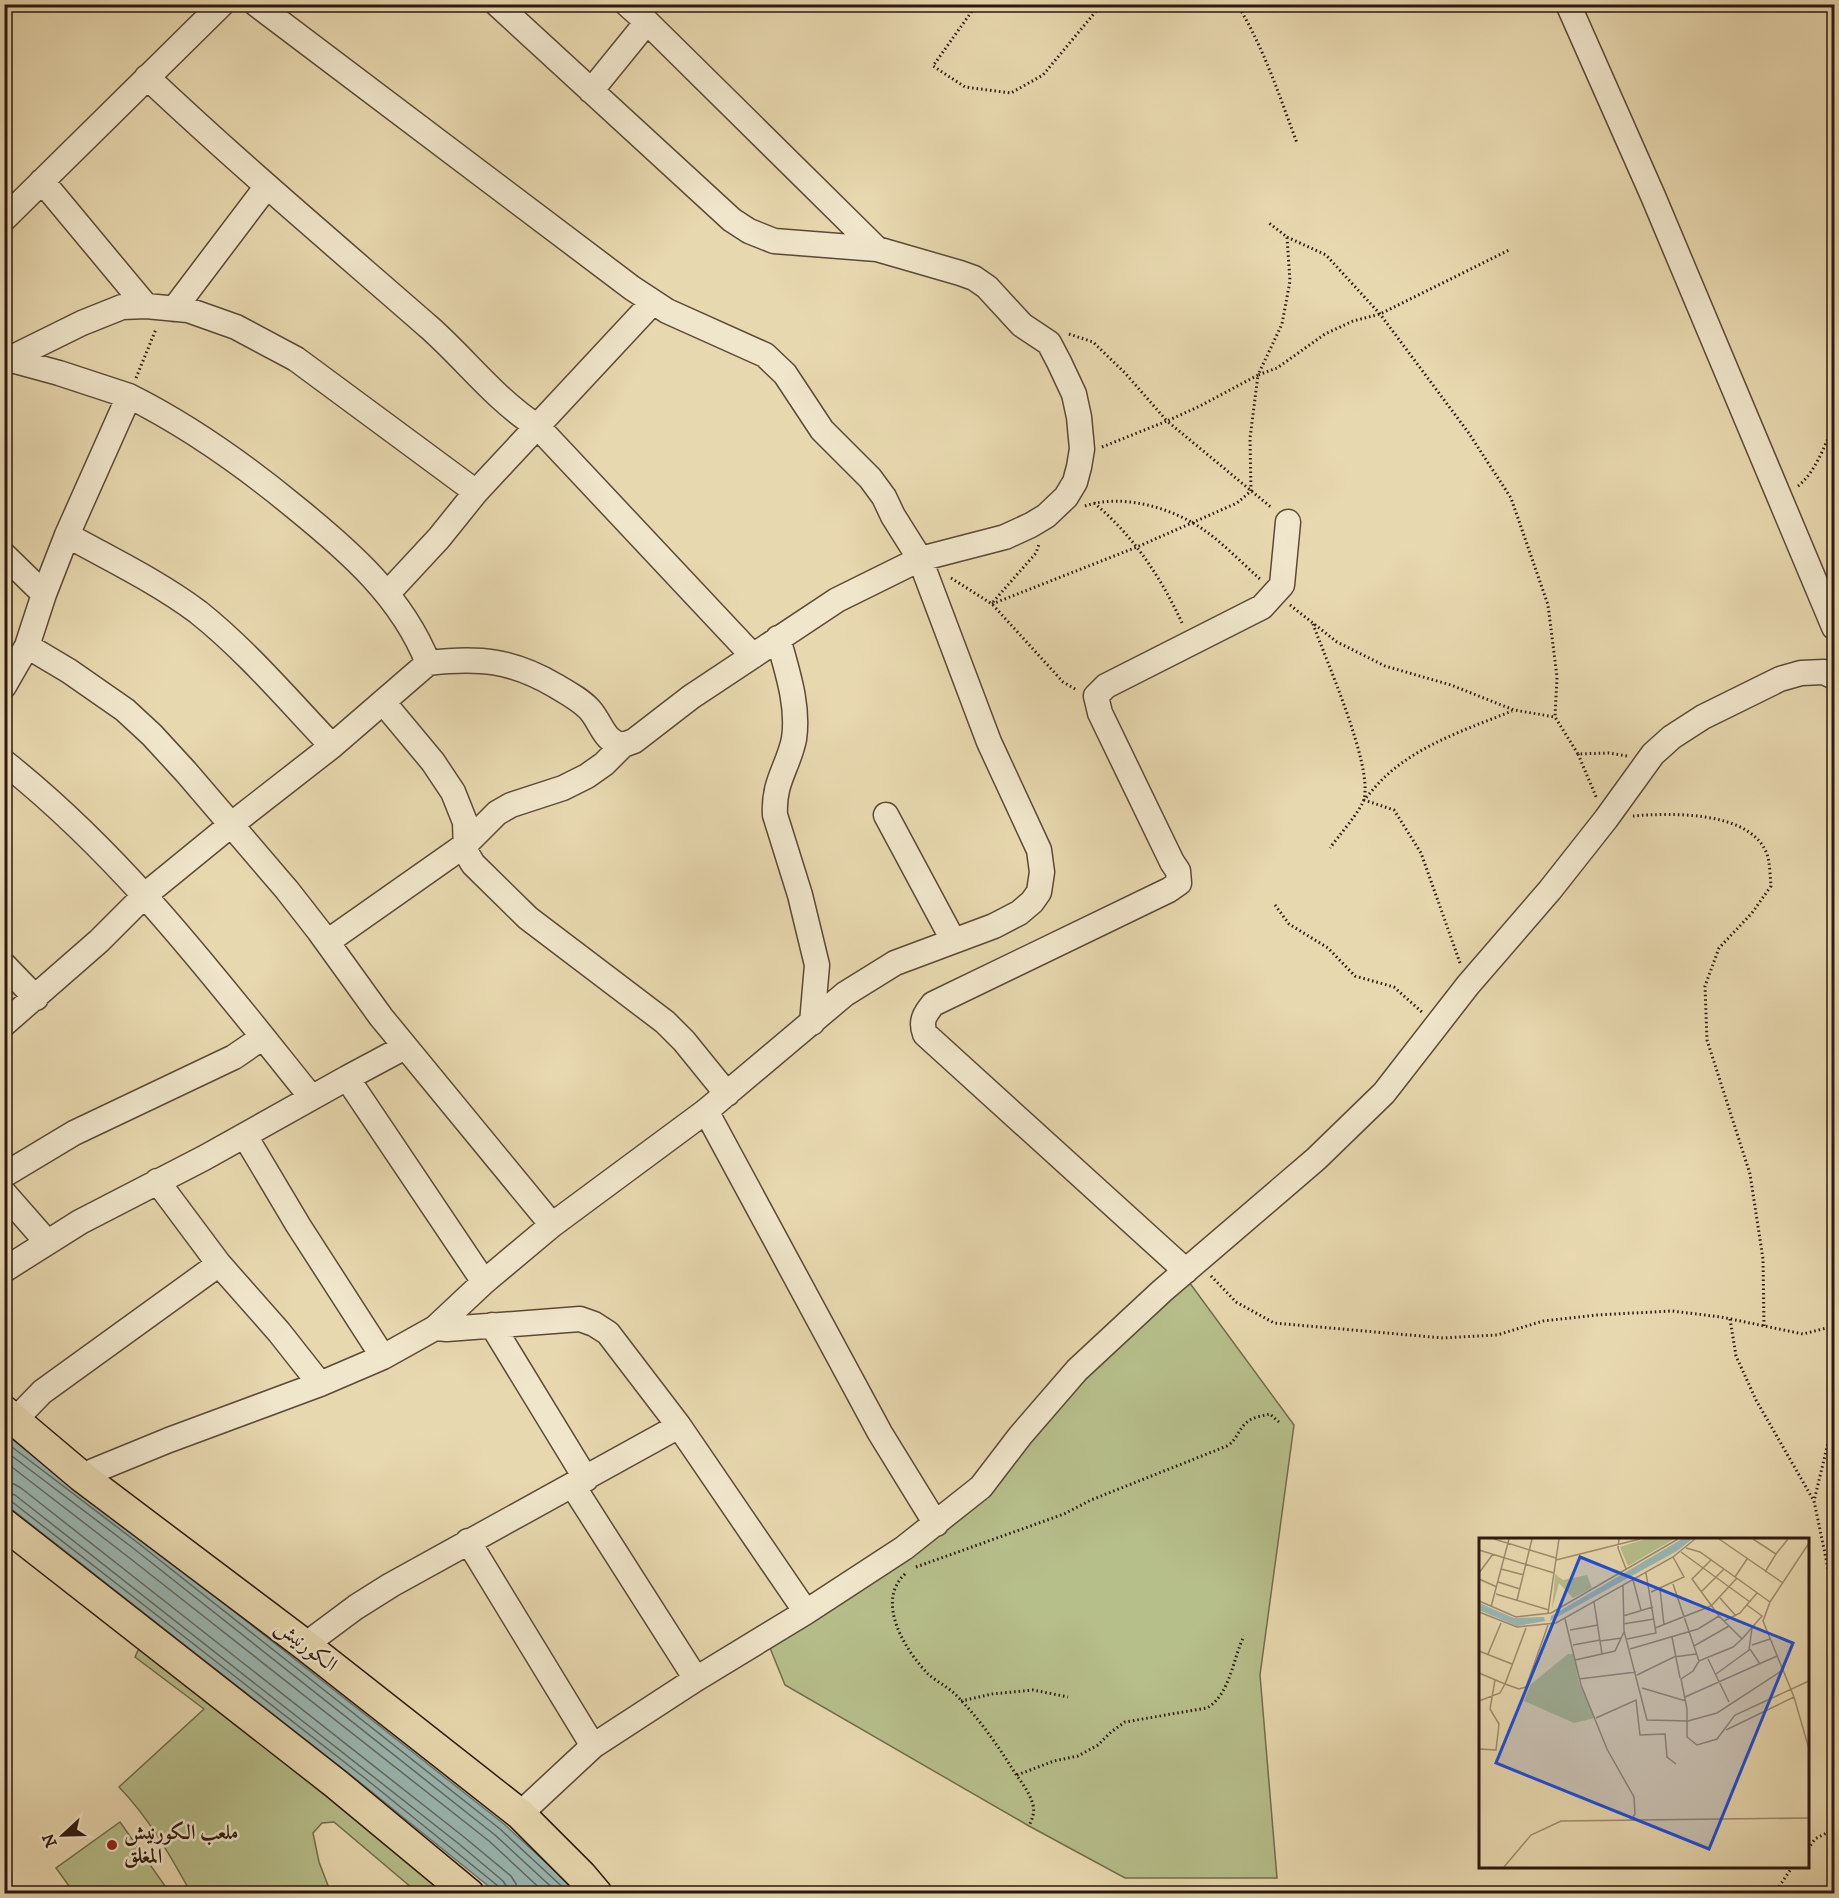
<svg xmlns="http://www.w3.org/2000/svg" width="1839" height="1898" font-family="'IM FELL DW Pica',Amiri,serif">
	<rect width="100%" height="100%" fill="#e8d8af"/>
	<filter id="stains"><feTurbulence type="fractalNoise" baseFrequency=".00333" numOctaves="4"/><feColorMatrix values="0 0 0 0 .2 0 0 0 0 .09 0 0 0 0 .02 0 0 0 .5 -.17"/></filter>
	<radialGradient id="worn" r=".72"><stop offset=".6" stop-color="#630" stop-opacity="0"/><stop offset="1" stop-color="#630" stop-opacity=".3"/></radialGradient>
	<path fill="#b6be8a" stroke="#726c4e" stroke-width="1.5" d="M1189,1282L1294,1425L1260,1675L1277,1878H1125L1029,1826L785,1685L768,1643L973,1509L1078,1375Z
		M140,1646L451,1893H418L334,1822L322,1823L313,1833L319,1862L329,1888L324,1893H191C170,1855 149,1818 119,1787L204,1709L135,1657Z
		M120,1822L170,1893H74L56,1868Z"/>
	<path fill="#9ab8b4" stroke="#6e7873" stroke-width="1.5" d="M4,1433L141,1538L504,1824L579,1893H497L362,1784L5,1504Z"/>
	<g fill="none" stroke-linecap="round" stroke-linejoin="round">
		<path stroke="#646862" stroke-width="1.5" d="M4,1441L138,1543L500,1829L570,1894
			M4,1450L133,1548L495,1835L559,1894
			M4,1461L127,1556L489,1841L546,1894
			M4,1483L14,1484L21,1488L464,1837L511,1876L516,1884L517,1894
			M4,1492L15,1495L459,1844L503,1881L507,1887L508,1894
			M4,1499L11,1501L366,1779L498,1886L501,1894"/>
		<defs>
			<path id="minor" d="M627,4L647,22L877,249
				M1568,4L1653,196L1834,627
				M147,77C239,164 335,245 430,328C466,360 497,401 538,427L753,656
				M591,91L647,22
				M42,181L146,306
				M4,219L222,4
				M174,309L267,186
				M4,358L59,373L129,396
				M9,359L82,323L122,307L146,306L188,310L236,327L296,359L476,492
				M67,535C110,559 158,582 198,612C247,651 289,701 332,746
				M4,555L44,594
				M387,594L439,538L476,492L653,302
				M778,638C787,671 799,705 794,739C788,768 773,782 775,815L800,895L817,965L812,1023
				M27,646L69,671L125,710L152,735L186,772L287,890L319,931L381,1017L552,1225
				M428,663C479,657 512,660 556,686C568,693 581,700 590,710C602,724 604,742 623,745L634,741L691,697L837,600L920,559L1005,537L1031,525L1046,516L1066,497L1075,482L1079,467L1082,449L1079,417L1074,394L1059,362L1049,343L1022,325L987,287L974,278L960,273L877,249L774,241L749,231L732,220L497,4
				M4,686L27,646L44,594L67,535L129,396C189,426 244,465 296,508C349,551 402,597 428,663L332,746L232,824L145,895L99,941L4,1024
				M383,702L433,762L453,792L465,822L466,852L473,864L528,918L665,1022L684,1041L727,1094
				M4,762C124,857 216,979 311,1097
				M886,815L953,940
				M327,942L465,845L497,813L511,805L563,788L587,776L604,764L623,745
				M4,965L36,998
				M347,1078L405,1047
				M706,1111L880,1433L936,1524
				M245,1136L298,1225L383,1357
				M4,1175L74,1133L234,1057L263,1037
				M157,1181L219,1264L279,1332L320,1384
				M4,1193L47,1242
				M4,1270L80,1222L204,1158L347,1078L484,1282
				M1186,1271L925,1034C920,1021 925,1014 933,1004L1169,890L1179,883L1178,871L1172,862L1100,713L1096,696L1106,686L1262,607L1282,585L1288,522
				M492,1325L586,1479
				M435,1328L447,1329L580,1319L594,1324L608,1333L679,1426L806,1612
				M15,1420L42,1392L219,1264
				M81,1476L169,1440L320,1384L383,1357L435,1328L484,1282L552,1225L706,1111L845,994L895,963L994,926L1019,913L1032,902L1039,892L1042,872L1039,850L989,742L920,559L893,516L884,497L870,478L822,430L785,374L765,355L667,311L632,288L256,4
				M573,1486L696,1679
				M468,1541L593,1746
				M305,1645L356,1607L391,1585L679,1426
				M520,1814L593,1746L696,1679L806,1612L904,1548L981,1487L1020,1436L1077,1370L1162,1291L1316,1159L1384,1093L1468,985L1550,890L1606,819L1653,754L1672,737L1703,717L1780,679L1801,673L1824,672L1834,677"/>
			<path id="major" d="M4,1411L81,1476L305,1645L520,1814L581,1875L597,1894
				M4,1524L335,1783L469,1894"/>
		</defs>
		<use href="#minor" stroke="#5c4938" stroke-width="27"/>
		<use href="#major" stroke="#2d1911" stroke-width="33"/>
		<path stroke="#2d1911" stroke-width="3" stroke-dasharray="1.5 3" stroke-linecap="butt" d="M977,4L933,66L965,87L1011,93L1043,75L1102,4
			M1237,4C1264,48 1279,95 1297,143
			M1287,237L1326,255L1380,314L1468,432L1511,498L1548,605L1557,677L1555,717L1578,754L1609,753L1627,756
			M1069,334L1093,342L1125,373L1167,421L1200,406L1258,375L1282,324L1290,281L1287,237L1269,223
			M136,378L156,329
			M1102,447L1167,421L1272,508
			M1798,486C1816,472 1825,444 1834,425
			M1094,503C1134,536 1162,579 1183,625
			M1085,506C1122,493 1173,508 1204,530C1224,544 1242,563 1260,579
			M951,578L992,604L1053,671L1063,682L1077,690
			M993,602L1036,553L1039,544
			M992,604L1137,547L1237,503L1251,491L1250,438L1258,375L1277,368L1325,334L1353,321L1380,314L1509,250
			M1290,605L1337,642L1385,666L1451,685L1514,710L1555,717
			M1313,624C1326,660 1373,766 1364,799C1362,809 1337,838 1330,848
			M1578,754L1597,799
			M1633,816C1670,813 1750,810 1767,854C1770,863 1770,876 1771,886L1752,913L1719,948L1705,986L1707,1040L1750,1174L1763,1259L1764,1326
			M1275,905L1289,924L1328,948L1355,976L1394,987L1422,1012
			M1460,963L1421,853L1394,810L1364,800C1371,792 1378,783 1386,776C1420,744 1470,728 1512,711
			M1211,1276L1236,1302L1274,1323L1443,1338L1497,1335L1543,1321L1597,1315L1672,1311L1721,1317L1803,1334L1834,1326
			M1730,1319L1736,1356L1756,1400L1814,1501
			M1834,1418L1814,1501L1834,1597
			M916,1567L1064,1514L1091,1500L1227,1446C1237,1440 1238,1430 1246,1423C1252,1417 1262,1416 1270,1414L1279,1422
			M905,1574C875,1602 905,1650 928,1674C936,1681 946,1686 954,1693C978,1717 997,1744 1015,1773C1022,1783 1030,1793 1033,1805C1035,1813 1032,1819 1029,1826
			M961,1701L992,1694L1033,1690L1068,1697
			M1017,1775L1054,1761L1078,1756L1098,1745L1111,1732L1125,1722L1207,1708C1230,1695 1233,1658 1244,1636
			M1808,1849L1815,1839L1834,1829
			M1774,1894L1793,1866"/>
		<use href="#minor" stroke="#f0e6cb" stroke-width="24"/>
		<use href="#major" stroke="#e8d8af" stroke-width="30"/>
	</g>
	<circle fill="#8f2418" stroke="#f0e6cb" stroke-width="2" cx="112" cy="1845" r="6"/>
	<g text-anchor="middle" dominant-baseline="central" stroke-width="5" stroke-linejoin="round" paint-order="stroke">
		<g font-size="21" fill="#2d1911" stroke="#f0e6cb">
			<text transform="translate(306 1646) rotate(38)">الكورنيش</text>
		</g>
		<g font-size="21" font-weight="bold" fill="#2d1911" stroke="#f0e6cb" text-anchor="start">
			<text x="124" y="1833">ملعب الكورنيش<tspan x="124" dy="24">المغلق</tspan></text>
		</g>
	</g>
	<g transform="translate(1479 1538)">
		<rect width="330" height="330" fill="#e8d8af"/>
		<path d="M166,1H195L149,28L141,9ZM76,36L84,42L108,37L113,50L94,60L80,45L73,71ZM89,116H94L100,145L116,180L95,185L45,163L52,146Z" fill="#b6be8a"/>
		<path d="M203,1H213L198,13L71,83L72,78ZM0,65L35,80L65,79L66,83L38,88L0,72Z" fill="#9ab8b4"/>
		<path fill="none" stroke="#9d8c70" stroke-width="1.5" d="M15,1L77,20M140,1L139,10L147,31M240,1L304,45M274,1L297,16L286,34M207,10L221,14L291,64L284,83L315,159L330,211M0,12L75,35M202,14L271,64M297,16L309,1M77,22L161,1M22,31L45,37M0,35L14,16M256,39L268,21M0,41L18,49M154,42L162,72M19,44L41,51M194,46L220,123L254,109L263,101L240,78L213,41L232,22M144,47L145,93L168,182L209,183L238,175L304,132M181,51L185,87M172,54L205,39L194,19M222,54L245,31M17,56L70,72M241,60L257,78M38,62L53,1M0,63L37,79L72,75L199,1M115,64L123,116M291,64L330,5M12,69L30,1M0,74L38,89L77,85L194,19L216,1M69,75L80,1M144,78L174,69M86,81L102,147L128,211L155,259L156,276L152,282M245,83L261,75L278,55M144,86L175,81M176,90L232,68L258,40M91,92L119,87M193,99L201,140M148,101L177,95L167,35M263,101L283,78L268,67M121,103L143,100M94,107L121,102M273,107L291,101M215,108L250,88M151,111L219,91L240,78M271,111L281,126M0,113L33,126M9,116L22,85M229,121L250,164M96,122L136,113L145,94M220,123L214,133L202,141L208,171V199L218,207L238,201L256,177L330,143M0,135L26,146L47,90M237,136L270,112L273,90M158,137L195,119L217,116M100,141L157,134M163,150L207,163M206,159L298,118M0,163L21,155L26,146L40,151L47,149L69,87M117,180L157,162L161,197L186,196L188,219L197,226M247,192L315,159M0,211L17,212L20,186L11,171L16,142M25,329L52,297L82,283L330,280"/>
		<path fill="#1d4ed8" fill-opacity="0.15" stroke="#1d4ed8" stroke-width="3" d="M101,19L314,105L230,311L17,225Z"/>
		<rect width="330" height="330" fill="none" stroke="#2d1911" stroke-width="3"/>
	</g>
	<rect width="1839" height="1898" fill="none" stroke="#e8d8af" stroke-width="24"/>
	<rect x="6" y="6" width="1827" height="1886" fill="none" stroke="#2d1911" stroke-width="3"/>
	<rect x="12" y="12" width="1815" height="1874" fill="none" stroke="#2d1911" stroke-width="1.5"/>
	<g transform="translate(63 1835) rotate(248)" stroke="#f0e6cb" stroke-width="4.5" paint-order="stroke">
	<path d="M0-4.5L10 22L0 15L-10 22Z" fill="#2d1911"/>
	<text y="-9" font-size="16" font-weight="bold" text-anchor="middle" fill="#2d1911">N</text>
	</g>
	<rect width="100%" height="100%" filter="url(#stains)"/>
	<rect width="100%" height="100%" fill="url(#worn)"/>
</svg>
